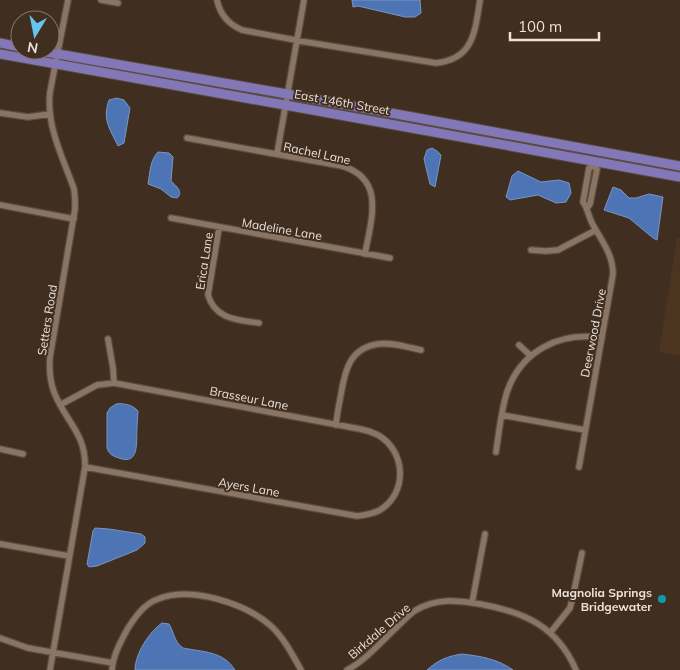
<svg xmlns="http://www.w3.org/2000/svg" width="680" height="670" font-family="Mulish,sans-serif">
	<rect width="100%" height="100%" fill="#402e20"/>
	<path fill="#4b3420" d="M677,238H680V356L659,352Z"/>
	<path fill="#4d74b4" stroke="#7d95bf" d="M352,0H420L421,13L415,17H405L358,6L353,7Z
		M117,98L124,100L130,108L124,143L118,146C110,129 102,120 109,100Z
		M432,148L437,151L441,155L435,187L430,184L424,159L427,150Z
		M158,152L169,153L173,157L171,181C176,186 184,192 177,198L171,197L161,189L148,184C150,173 150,160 158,152Z
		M518,171L541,182L559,180L569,183L571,193L566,202L556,203L538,195L510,200L506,197L512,176Z
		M613,187L621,190L629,198H636L649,194L663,197L657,240L653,238L629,218L604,210Z
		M116,404C124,403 133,405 138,411C138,417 137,422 137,428C136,441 140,466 119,458C112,456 109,454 107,448V413L110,408Z
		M95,528L109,529L141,534L145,537V543L137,550L97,566L89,567L87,564L93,531Z
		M162,623L169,624C174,632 174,642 183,648C203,652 223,651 235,670H135C135,654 149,632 162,623Z
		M462,654C480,656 498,659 513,670H427C438,660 448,656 462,654Z"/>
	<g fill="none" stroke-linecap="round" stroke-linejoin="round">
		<defs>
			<path id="minor" d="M101,0L118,3
				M217,0C220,15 228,24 242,30L306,42L436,63C474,59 475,31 480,0
				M0,113L28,117L50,114
				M187,138L342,166C386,179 371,220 365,254
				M277,154L304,0
				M0,205L74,219
				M587,208L590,204L597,169L594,166
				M171,218L390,258
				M219,228L208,295C215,319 237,320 259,323
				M531,250L546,251L558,250L596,230
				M108,339L113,368L114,383
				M519,345L531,356
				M60,405L97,385L114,383L360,429C366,430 372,432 378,435C406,451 408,493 380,510C373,514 365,515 357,516L85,467
				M502,415L585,430
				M336,425C337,414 339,404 341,394C345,370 350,348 378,344C392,342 407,347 421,350
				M0,449L23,454
				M496,452C499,432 501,411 507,392C521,351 560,331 602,338
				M579,467L613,274C613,254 601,240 592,223C588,215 588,209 583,202L589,168L594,166
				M0,544L69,556
				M472,603L485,534
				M550,633L570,608L573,596L582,553
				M0,638L28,648L113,663
				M50,670L85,467C86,433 65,421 54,392C50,381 49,369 50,357L75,209V200L74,189C63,158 46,126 50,92L68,0
				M112,670C113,655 121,641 128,628C136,616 144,604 158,599C191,586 245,603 271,626C284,638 292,654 301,670
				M347,670C365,661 384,639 399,625C404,620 410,614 416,610C437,598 457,600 480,604C524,612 557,626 576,670"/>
			<path id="primary" d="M0,43L20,47
				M35,50L287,94L680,166
				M0,54L285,105L680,177"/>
		</defs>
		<use href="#minor" stroke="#5a4b3e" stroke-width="8"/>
		<use href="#primary" stroke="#5a4b3e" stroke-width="11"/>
		<use href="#minor" stroke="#8a7565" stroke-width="5.5"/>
		<use href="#primary" stroke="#8277b7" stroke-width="9"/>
	</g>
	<circle fill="#0f9aa8" stroke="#402e20" stroke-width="2" cx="662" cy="599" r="5"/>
	<g text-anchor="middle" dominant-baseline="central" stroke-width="4" stroke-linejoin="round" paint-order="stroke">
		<g font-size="12" fill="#ede1d8" stroke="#402e20">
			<text transform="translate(342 102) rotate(10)">East 146th Street</text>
			<text transform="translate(317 153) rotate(12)">Rachel Lane</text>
			<text transform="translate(282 229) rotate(10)">Madeline Lane</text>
			<text transform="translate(204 261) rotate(-81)">Erica Lane</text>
			<text transform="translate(47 320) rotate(-81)">Setters Road</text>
			<text transform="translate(593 333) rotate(-79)">Deerwood Drive</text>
			<text transform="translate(249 398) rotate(11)">Brasseur Lane</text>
			<text transform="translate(249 487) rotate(10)">Ayers Lane</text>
			<text transform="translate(379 631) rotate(-41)">Birkdale Drive</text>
		</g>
		<g font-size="12" font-weight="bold" fill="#ede1d8" stroke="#402e20" text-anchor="end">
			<text x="652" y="592">Magnolia Springs<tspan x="652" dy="14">Bridgewater</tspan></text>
		</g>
	</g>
	<g transform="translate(35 35) rotate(190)"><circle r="24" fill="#402e20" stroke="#85766a"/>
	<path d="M0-4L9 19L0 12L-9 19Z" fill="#66c4ef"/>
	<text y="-8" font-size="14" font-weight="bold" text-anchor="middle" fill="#ede1d8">N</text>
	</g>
	<path d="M510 32v8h89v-8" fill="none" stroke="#ede1d8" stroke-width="2.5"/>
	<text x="518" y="32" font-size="15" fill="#ede1d8" stroke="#402e20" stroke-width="4" paint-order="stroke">100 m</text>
</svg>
